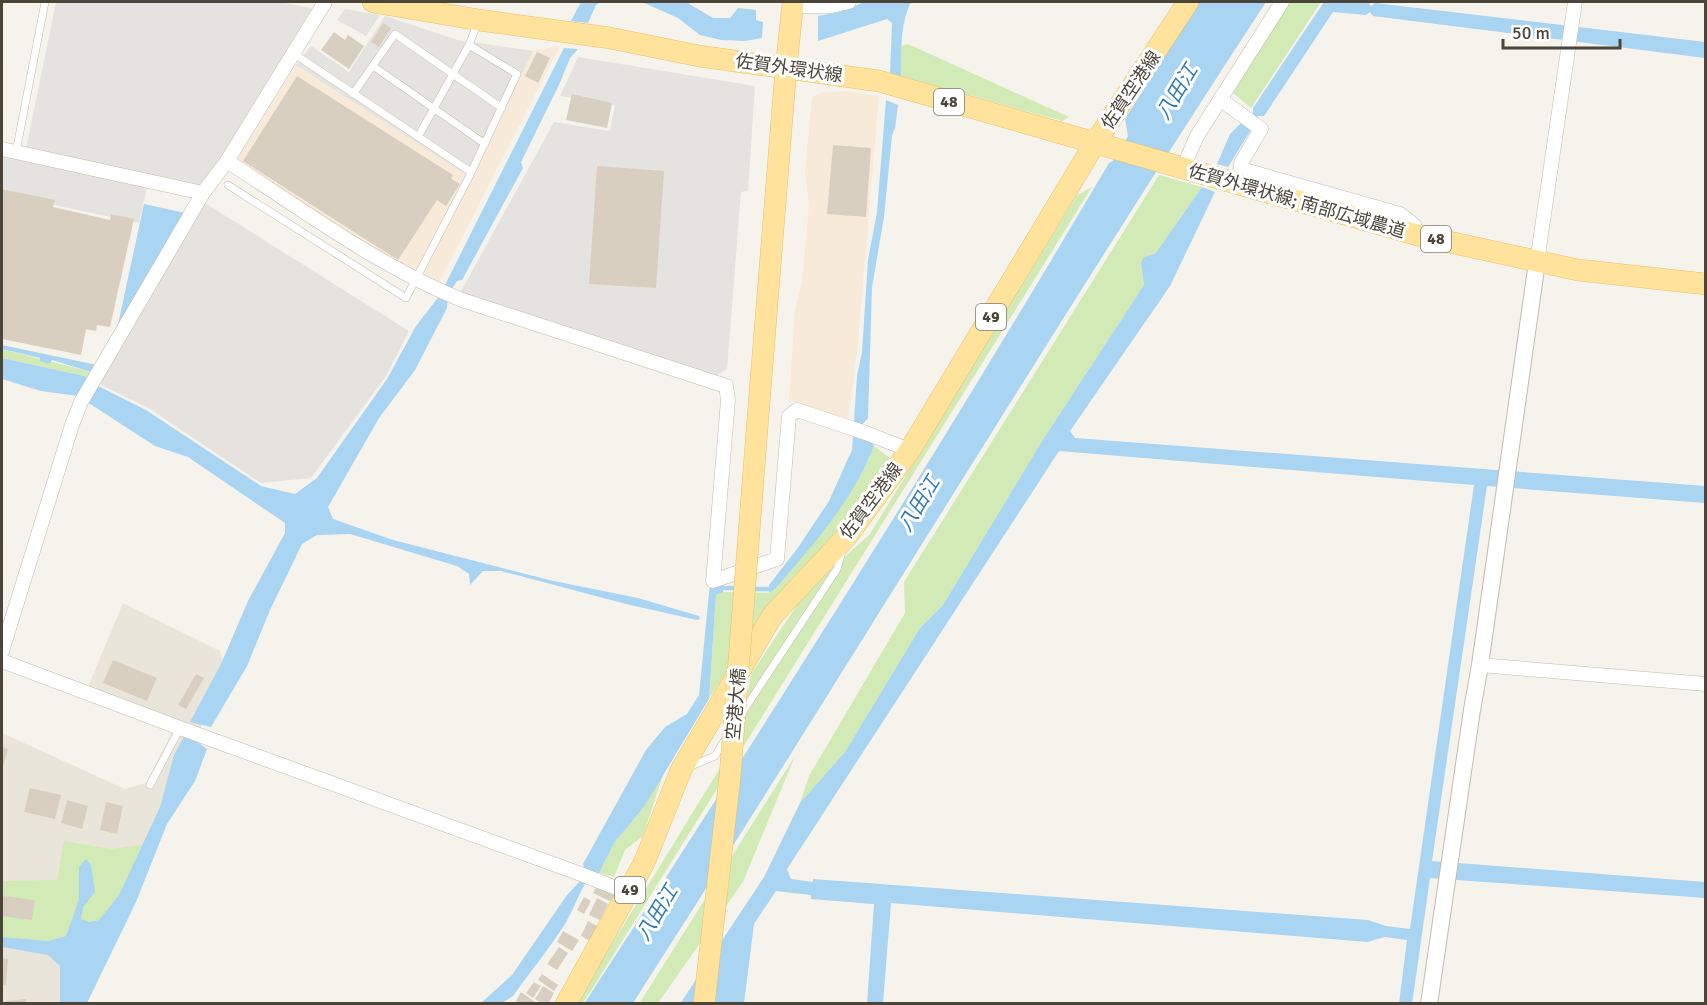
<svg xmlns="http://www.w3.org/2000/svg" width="1707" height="1005" font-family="Signika,'Noto Sans JP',sans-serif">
	<rect width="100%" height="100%" fill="#f6f3ec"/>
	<path fill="#eae5da" d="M123,603L220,651L226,670L80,1003L2,1004V733L125,789L146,783L172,732L88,687Z"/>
	<path fill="#f7ead8" d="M385,16L458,40L533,51L560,46L438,284L392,262L236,161L296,65L311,46L349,72Z
		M850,91L879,96L857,352L848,421L789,400L795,311L802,282L809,206L805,172L812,97L822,92Z"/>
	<path fill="#e6e2dd" d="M205,203L409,331L386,376L311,478L261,483L147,407L99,384Z"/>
	<path fill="#d2eab5" d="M1288,2H1321L1251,108L1233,93Z
		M908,44L1069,117L1062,121L901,76V46Z
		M1159,175L1202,187L1155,254L1141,263L1144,285L1044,438L943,605L920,628L845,752L800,803L809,776L905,613L904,582Z
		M1092,187L596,983L583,1003L575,1004L741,734L751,674L805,593L870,534L1077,195Z
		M2,349L91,372L89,380L83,376L2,358Z
		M874,446L891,459L851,520L775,597L709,699L716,595L723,592L769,593L775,589L868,461Z
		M795,756L743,882L658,1003L639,1004Z
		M664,772L643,836L625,850L614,877L599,873L614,843L644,807Z
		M64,841L111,849L142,845L119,895L99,920L89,922L81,919L82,907L79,867V899L66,936L48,941L2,937V881L57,880Z"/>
	<path fill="#e5e3e0" d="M56,2H279L312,8L227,149L202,185L26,149Z
		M345,9L380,15L366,36L337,20Z
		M385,16L457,40L533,51L471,178L296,65L311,46L349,72Z
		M578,57L755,86L748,191L741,192L727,369L715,376L460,293L554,122L610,131L615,105L560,96Z
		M2,156L147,187L139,223L2,194Z"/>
	<path fill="#a9d4f2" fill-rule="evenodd" d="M581,2H601L596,5L588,23L571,21Z
		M642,2H686L713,18H730L738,8L756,10V20L763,22L762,38L745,41L721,40L700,35L678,18Z
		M864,2H911C900,23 901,51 901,76L890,74L892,23L887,19L818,41V16L840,12Z
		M1199,2H1266C1050,332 846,671 633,1003L584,1004C764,727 941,448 1109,163L1113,161L1128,136L1125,119Z
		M1324,2H1368L1371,6L1375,3L1705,42V58L1373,16L1370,12L1366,15L1333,12L1264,116H1258L1250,127L1251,130L1228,167L1217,164L1230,134L1242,122L1246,124L1253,114V108Z
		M564,48L578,49L570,58L559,85L521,162L523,168L462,280L457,281L448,295L447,308L415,370L379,418L328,507L333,519L393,540L549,580L638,598L699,616L700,619L697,620L626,604L501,571H483L470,585L469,574L457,566L350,534L317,535L302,544L270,610L247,666L211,727L190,722L221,664L248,601L285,533V523L188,457L155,446L78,396L41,391L2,379V358L84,376L98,386L146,410L261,486L295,494L317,478L387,379L416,326L440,295Z
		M886,100L898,105L895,128L892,135L884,217L872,287L868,418L861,426L874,446C852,502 813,545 775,589L769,593V585L797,549L829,501L852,450L857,376L862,352L868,260L877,212Z
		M1202,187L1215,192L1170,286L1070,431L1075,438L1705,486V503L1487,486L1432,861L1705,882V898L1430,878L1412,1004L1399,1003L1407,940L1385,937L1367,942L891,903L883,1003L867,1004L874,904L811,899V895L776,891L754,924L744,1003L680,1004L764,877L800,803L845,752L920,628L943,605L1044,438L1144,285L1141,263L1144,257L1155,254ZM1059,451L1474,485L1410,929L1386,926L1368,920L813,879V882L791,879L787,869Z
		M144,204L185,213L117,329Z
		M2,345L97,365L91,372L52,360L49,364L40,361V358L2,349Z
		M710,583L723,584V592L716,595L709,699L644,807L614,843L599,873L593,872C581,887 575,907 565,924C549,949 530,972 513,996L502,1003L480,1004L512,975L567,895L580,881L585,870L583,864L646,750L665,727L687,714L699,695Z
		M184,737L196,741L207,749L195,781L167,824L136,902L87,1003H60V966L48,955L2,947V937L48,941L66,936L79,899V867L86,859L91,865L95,892L83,907L81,919L89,922L99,920L119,895L160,807L174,755Z"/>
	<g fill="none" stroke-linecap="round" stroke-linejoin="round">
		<path stroke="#a9d4f2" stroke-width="4.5" d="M723,588H738
			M750,589H769"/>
	</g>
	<path fill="#d8cfc1" d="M383,23L391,28L379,47L371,42Z
		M334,32L345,40L348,35L364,46L349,69L321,50Z
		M537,52L550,58L538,83L525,76Z
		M297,76L453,175L451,179L460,184L446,206L437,200L398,260L243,161Z
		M572,94L612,103L607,128L566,120Z
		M833,145L871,148L866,217L827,214Z
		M597,166L664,171L656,288L589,284Z
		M2,189L55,200L53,207L110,220L111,214L134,219L110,327L97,325L96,331L86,329L81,355L2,339Z
		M113,660L157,678L147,701L103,683Z
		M196,674L204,678L186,709L178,705Z
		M2,747L8,749L2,769Z
		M30,788L61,795L55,819L24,812Z
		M67,800L88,806L82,829L61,823Z
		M106,802L123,806L117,834L100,830Z
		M597,886L615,895L612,902L593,893Z
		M2,896L35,900L32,920L2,916Z
		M584,897L591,901L584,914L577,910Z
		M597,898L608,904L600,920L589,915Z
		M588,921L599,927L592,942L581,936Z
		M563,931L579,940L572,951L557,942Z
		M559,947L568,953L557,970L547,964Z
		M2,958L8,959L6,985L2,984Z
		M542,974L558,985L554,991L538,980Z
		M534,982L541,986L533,998L526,993Z
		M543,986L554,993L548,1004H542L535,999Z
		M521,992L538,1004H520L516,1001Z
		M26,999V1004H5V1001Z"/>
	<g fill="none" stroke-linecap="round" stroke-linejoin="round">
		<defs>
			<path id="service" d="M293,53L471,172
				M373,66L485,144
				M353,94L395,34L502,108
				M418,137L469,45L478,22
				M16,152L45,2
				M228,185L406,298L469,177L517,74L469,45
				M742,713L837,569L842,552
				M689,767L715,756L726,738
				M150,785L180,728"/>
			<path id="minor" d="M793,6H831L849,2
				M1220,99L1261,129L1241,163V169L1400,214L1414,225L1417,235
				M2,149L203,193
				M227,161C303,210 378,266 462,300L726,386L728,400L713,581L777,559L789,416L797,410L863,432L910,450
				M1186,161L1197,136L1282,2
				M1537,262L1575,2
				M2,651L72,425L81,402L203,193L227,161L325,2
				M2,661L180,728L578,873L629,893
				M1480,665L1706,684"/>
			<path id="tertiary" d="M1429,1004L1472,710L1480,665L1537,262"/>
			<path id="primary" d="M373,2L479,20L610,38L699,56L879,81L1417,235L1578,270L1706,284
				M759,404L786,68L793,2
				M566,1004L644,863L681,770L772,616L847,536L910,450L1095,143L1188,2"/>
		</defs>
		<use href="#service" stroke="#c2bbae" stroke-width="8"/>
		<use href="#minor" stroke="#c2bbae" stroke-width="15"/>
		<use href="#tertiary" stroke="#c2bbae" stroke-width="18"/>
		<use href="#primary" stroke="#e6c16a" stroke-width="22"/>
		<use href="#service" stroke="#fff" stroke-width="7"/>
		<use href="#minor" stroke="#fff" stroke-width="14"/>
		<use href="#tertiary" stroke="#fff" stroke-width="16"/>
		<use href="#primary" stroke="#ffe39c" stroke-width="21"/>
		<defs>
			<path id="primary-bridge" d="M704,1004L730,776L759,404"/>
		</defs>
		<use href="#primary-bridge" stroke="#e6c16a" stroke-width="22" stroke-linecap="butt"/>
		<use href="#primary-bridge" stroke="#ffe39c" stroke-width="21"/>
	</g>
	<g text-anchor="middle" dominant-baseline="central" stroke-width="6" stroke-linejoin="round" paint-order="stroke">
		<g fill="#fff" stroke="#817c74" stroke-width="1.5">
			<rect x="934" y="89" width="30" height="26" rx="4.5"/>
			<rect x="1421" y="226" width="30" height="26" rx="4.5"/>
			<rect x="976" y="304" width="30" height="26" rx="4.5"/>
			<rect x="615" y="877" width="30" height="26" rx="4.5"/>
		</g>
		<g font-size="16" font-weight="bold" fill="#4b4439">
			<text x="949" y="102">48</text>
			<text x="1436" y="239">48</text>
			<text x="991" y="317">49</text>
			<text x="630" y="890">49</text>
		</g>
		<g font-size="18" fill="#4b4439" stroke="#fff">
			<text transform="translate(789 68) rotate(8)">佐賀外環状線</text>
			<text transform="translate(1131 90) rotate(-56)">佐賀空港線</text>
			<text transform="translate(1297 201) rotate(16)">佐賀外環状線; 南部広域農道</text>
			<text transform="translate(871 501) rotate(-53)">佐賀空港線</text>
			<text transform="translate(736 704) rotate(-85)">空港大橋</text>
		</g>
		<g font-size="20" font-style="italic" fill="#2e7ab2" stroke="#fff">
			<text transform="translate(1177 92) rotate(-59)">八田江</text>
			<text transform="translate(919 504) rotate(-59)">八田江</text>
			<text transform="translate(657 913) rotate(-59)">八田江</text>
		</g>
	</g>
	<rect width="1707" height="1005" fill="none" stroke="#4b4439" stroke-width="6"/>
	<path d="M1503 39v9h117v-9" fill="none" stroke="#4b4439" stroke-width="3"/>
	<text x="1512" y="39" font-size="18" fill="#4b4439" stroke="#ffffff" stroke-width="4.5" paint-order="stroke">50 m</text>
</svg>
